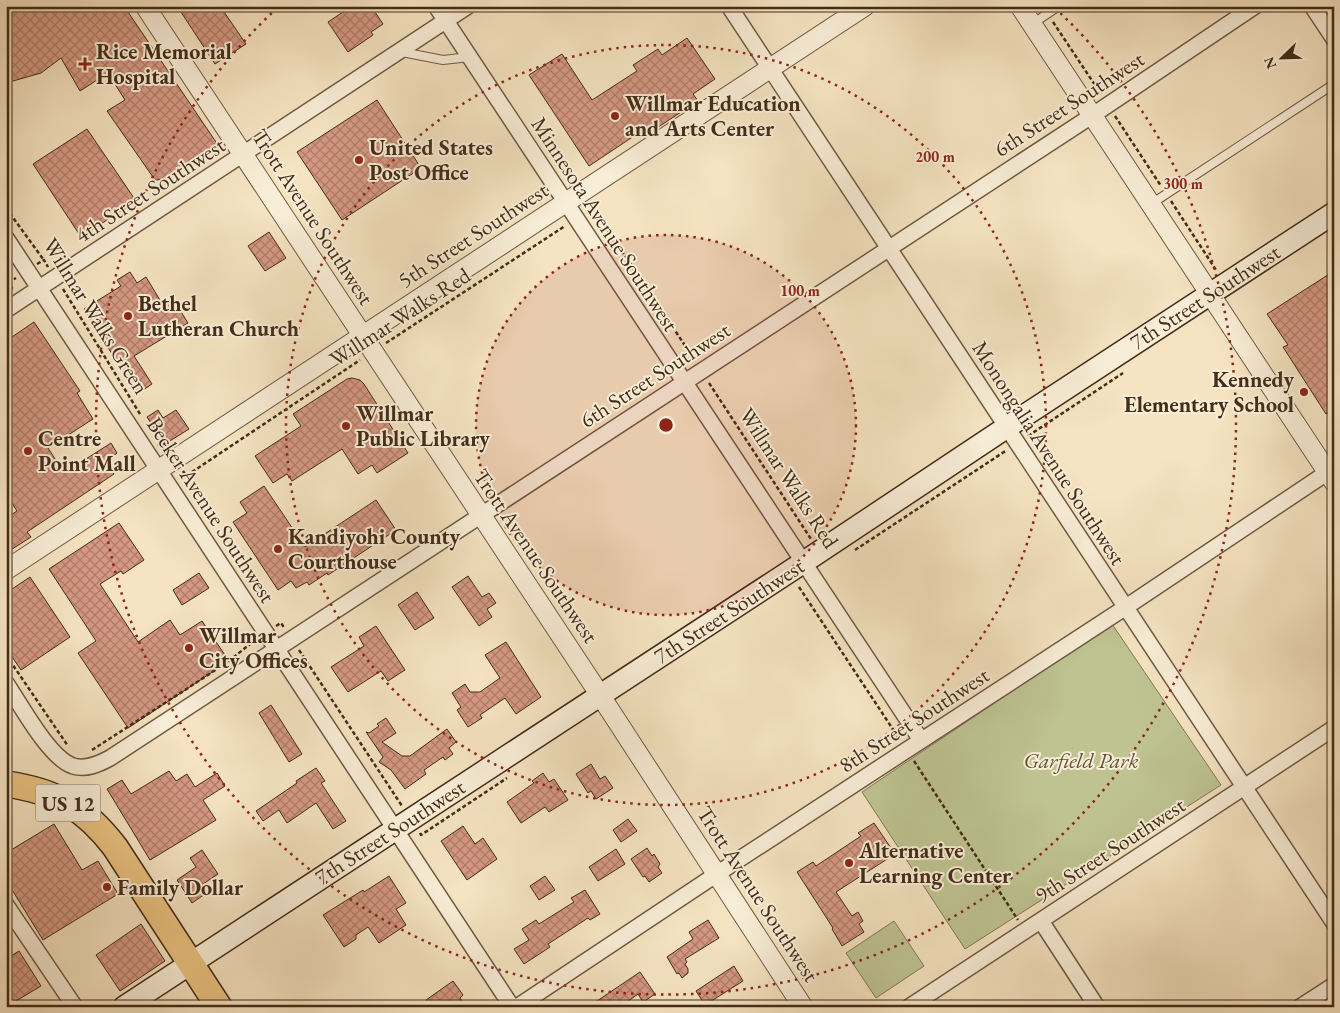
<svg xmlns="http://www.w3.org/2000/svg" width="1340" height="1013" font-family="'EB Garamond',serif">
	<defs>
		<pattern id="building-cross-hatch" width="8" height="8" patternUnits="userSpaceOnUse" patternTransform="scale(1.25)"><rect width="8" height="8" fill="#d59882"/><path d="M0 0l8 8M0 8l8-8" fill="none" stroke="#ae7c69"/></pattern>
	</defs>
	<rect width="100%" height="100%" fill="#f5e3c1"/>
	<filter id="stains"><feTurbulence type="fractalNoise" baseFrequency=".004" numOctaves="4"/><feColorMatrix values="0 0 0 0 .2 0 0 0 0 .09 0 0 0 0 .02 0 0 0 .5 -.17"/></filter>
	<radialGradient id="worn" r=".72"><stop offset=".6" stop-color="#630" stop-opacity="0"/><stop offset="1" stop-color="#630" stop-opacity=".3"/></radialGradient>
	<path fill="#bec391" stroke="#807854" d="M1112,624L1221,785L965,949L862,792Z
		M894,921L924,966L876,998L846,953Z"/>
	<path fill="url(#building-cross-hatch)" stroke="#432c18" d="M6,6H124L218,145L168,179L155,180L107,111L125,100L108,73L80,91L61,58L41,73L6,83Z
		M177,6H220L246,44L215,64Z
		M352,6H371L383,24L371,32L373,35L348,52L328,22Z
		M687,38L715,79L693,94L698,101L643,137L640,132L589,166L529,75L562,54L592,100L637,71L633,65L658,49L662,55Z
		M377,100L421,168L342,220L297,152Z
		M87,129L136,201L81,237L33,164Z
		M269,232L286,258L265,271L248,246Z
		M1334,271V314L1328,318L1334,326V409L1326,414L1283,347L1288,345L1267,314Z
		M130,272L137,283L146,277L163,305L173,299L188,323L134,356L152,384L137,394L84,309L121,286L117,280Z
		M34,322L80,391L77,393L93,419L48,448L64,473L111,443L117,453L112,457L109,465L114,474L27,532L31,537L6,553V518L17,511L6,494V341Z
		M352,378L360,380L364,384L408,453L377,473L372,465L358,474L342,449L292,481L287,474L273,483L255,456L301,426L293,414L347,379Z
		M158,410L163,418L176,410L189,429L165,444L147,417Z
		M264,486L305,547L376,500L396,530L328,575L327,573L309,585L307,582L296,588L291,581L278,590L233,522L247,513L240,502Z
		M119,523L144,560L123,574L121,571L100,584L138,642L170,620L180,635L202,621L229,661L128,728L78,653L96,641L49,569Z
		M199,573L209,588L182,605L173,590Z
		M468,576L482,597L489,593L496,603L487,609L492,617L479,626L452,587Z
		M30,577L70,637L21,670L6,648V593Z
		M417,592L434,618L415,630L398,605Z
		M376,626L405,670L388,681L381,671L348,692L331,667L364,646L359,637Z
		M506,642L541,697L516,714L505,698L480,715L482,718L468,727L457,710L461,707L452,693L465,684L470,692H480L500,678L485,655Z
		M271,705L302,754L289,762L259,713Z
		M386,718L396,733L382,742L402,756H410L447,729L456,742L449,748L453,754L445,760L443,757L424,770L426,774L405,789L391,770L379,762L383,757L366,732L369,733L379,726L377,724Z
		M591,764L600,779L605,776L613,788L596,799L591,791L588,793L576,774Z
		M316,768L325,781L321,783L346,821L333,829L316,803L287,823L279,810L263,821L256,811L297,783L296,781Z
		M169,771L176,781L187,774L195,787L217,773L225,786L203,800L216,820L150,860L107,789L122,780L131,794Z
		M543,773L549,782L554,779L568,800L549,812L545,807L521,823L507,802L534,783L532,781Z
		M628,819L637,831L621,842L613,830Z
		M874,823L895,854L836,892L852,916L858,912L863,921L859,924L864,932L842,946L832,929L833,928L797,872L813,862L816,866L861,836L858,833Z
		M54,824L82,870L98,861L118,894L43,940L6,880V853Z
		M463,826L475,844L483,838L497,859L467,880L441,841Z
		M647,848L652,856L654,854L660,864L658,867L662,873L649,882L645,876L643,877L631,859Z
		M616,849L625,864L598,881L589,867Z
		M202,850L218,874L200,886L205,894L192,903L177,880L196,867L190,858Z
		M389,876L406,903L396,909L406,925L379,943L368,927L356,935V939L344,947L323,915L363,890L364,892Z
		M545,876L555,890L539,900L530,886Z
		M585,890L600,914L590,920L588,918L548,944L550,947L524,964L514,949L529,940L522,929L536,920L539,924L574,902L571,898Z
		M708,920L719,938L685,959L687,962L685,964L688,969V973L682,978L679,973L677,974L667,957L693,939L689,932Z
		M141,924L165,961L120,991L96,955Z
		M19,951L41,986L6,1007V959Z
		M734,966L743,981L705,1005L696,991Z
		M640,972L655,994L643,1002L638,994L620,1007H588Z
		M453,981L463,995L460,998L466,1007H431L426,1000Z"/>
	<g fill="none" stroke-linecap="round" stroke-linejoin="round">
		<defs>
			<path id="service" d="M1032,24L1059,6
				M402,52L443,60L470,57
				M1151,204L1334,84"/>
			<path id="minor" d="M436,6L921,740
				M729,6L1334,923
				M1312,6L1334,39
				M6,238L512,1007
				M6,310L468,6
				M6,683C21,705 49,758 73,766C86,770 99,764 110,758L1093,115L1255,6
				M6,905L75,1007
				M1041,921L1097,1007
				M517,1007L732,864L1126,607L1334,468
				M909,1007L1334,728
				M1300,1007L1334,985"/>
			<path id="tertiary" d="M145,6L600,695L803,1007
				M1020,6L1334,482
				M6,570L865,6"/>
			<path id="secondary" d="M124,1007L804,562L1007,427L1334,213"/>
			<path id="trunk" d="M6,784C56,791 85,808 115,847L219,1007"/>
		</defs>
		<use href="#service" stroke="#705a42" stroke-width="10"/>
		<use href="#minor" stroke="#705a42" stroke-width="18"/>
		<use href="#tertiary" stroke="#705a42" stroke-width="21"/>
		<use href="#secondary" stroke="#432c18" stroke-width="24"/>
		<use href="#trunk" stroke="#432c18" stroke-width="28"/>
		<path stroke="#432c18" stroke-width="2.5" stroke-dasharray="4 2.5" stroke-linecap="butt" d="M1053,22L1101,94
			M1115,116L1161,186
			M1171,201L1216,270
			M6,208L43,259
			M587,212L593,208L694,359
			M37,264L44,260L48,267
			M63,289L140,414
			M6,292L12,288L9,282L16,278
			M386,343L565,226
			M709,383L811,539
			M1028,436L1123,373
			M158,444L159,446L165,444L167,448
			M183,471L186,476L360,360
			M855,550L1007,450
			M799,587L900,740
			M276,626L281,623L285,629
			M299,650L402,806
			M6,655L68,746
			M92,750L185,690L229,661L255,640
			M914,761L1018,920
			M420,833L421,835L507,778"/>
		<use href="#service" stroke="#f8edd7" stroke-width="8"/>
		<use href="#minor" stroke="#f8edd7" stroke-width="15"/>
		<use href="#tertiary" stroke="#f8edd7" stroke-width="19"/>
		<use href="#secondary" stroke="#f8edd7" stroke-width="21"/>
		<use href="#trunk" stroke="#eac280" stroke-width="25"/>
	</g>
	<circle cx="666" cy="425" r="190" fill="#8f2418" fill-opacity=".12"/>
	<g fill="none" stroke="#8f2418" stroke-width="2.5" stroke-dasharray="2.5 5">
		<circle cx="666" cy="425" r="190"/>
		<circle cx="666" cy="425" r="380"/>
		<path d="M1055 8A570 570 0 1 1 277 8"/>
	</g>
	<g fill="#8f2418" stroke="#f8edd7" stroke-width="2">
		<path d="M82.5 56.5h5v5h5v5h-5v5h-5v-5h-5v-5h5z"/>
		<circle cx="615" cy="116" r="5"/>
		<circle cx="359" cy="160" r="5"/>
		<circle cx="128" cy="316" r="5"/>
		<circle cx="1304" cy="392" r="5"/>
		<circle cx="346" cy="426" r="5"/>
		<circle cx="28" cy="451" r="5"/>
		<circle cx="278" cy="549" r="5"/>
		<circle cx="189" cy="648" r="5"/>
		<circle cx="849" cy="863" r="5"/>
		<circle cx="107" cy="887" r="5"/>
	</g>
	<g text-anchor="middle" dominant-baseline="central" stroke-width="4" stroke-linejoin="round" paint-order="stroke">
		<rect fill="#f8edd7" stroke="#796651" stroke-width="1" x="35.5" y="784.5" width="65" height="37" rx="4"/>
		<g font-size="21" font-weight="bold" fill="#432c18">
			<text x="68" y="803">US 12</text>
		</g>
		<g font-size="22" font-weight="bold" fill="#432c18" stroke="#f8edd7" text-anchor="start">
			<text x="96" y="51">Rice Memorial<tspan x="96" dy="25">Hospital</tspan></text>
			<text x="625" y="103">Willmar Education<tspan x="625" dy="25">and Arts Center</tspan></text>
			<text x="369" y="147">United States<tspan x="369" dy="25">Post Office</tspan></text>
			<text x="138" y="303">Bethel<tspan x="138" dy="25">Lutheran Church</tspan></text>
			<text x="1294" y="379" text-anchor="end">Kennedy<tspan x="1294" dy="25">Elementary School</tspan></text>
			<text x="356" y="413">Willmar<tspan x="356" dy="25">Public Library</tspan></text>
			<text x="38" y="438">Centre<tspan x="38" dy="25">Point Mall</tspan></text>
			<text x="288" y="536">Kandiyohi County<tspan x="288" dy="25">Courthouse</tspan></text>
			<text x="199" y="635">Willmar<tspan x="199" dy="25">City Offices</tspan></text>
			<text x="859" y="850">Alternative<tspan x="859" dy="25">Learning Center</tspan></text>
			<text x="117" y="887">Family Dollar</text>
		</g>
		<g font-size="22" fill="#432c18" stroke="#f8edd7">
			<text transform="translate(1069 104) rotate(-33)">6th Street Southwest</text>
			<text transform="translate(150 190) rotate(-33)">4th Street Southwest</text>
			<text transform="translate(313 217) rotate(57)">Trott Avenue Southwest</text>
			<text transform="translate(605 224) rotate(57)">Minnesota Avenue Southwest</text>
			<text transform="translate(473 235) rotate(-33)">5th Street Southwest</text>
			<text transform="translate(1205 297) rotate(-33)">7th Street Southwest</text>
			<text transform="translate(96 316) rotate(58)">Willmar Walks Green</text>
			<text transform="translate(400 317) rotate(-33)">Willmar Walks Red</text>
			<text transform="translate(655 375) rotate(-33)">6th Street Southwest</text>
			<text transform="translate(1049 453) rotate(57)">Monongalia Avenue Southwest</text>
			<text transform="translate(789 478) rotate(57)">Willmar Walks Red</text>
			<text transform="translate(211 510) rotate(57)">Becker Avenue Southwest</text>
			<text transform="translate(536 556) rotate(56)">Trott Avenue Southwest</text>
			<text transform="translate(729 611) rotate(-33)">7th Street Southwest</text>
			<text transform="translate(914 720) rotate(-33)">8th Street Southwest</text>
			<text transform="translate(390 832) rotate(-33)">7th Street Southwest</text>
			<text transform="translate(1110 850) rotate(-33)">9th Street Southwest</text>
			<text transform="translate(758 894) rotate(57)">Trott Avenue Southwest</text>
		</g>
		<g font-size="22" font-style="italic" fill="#625236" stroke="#f8edd7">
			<text x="1081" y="760">Garfield Park</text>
		</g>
	</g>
	<circle cx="666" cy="425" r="8" fill="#8f2418" stroke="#f8edd7" stroke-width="2.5"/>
	<g font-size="15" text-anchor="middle" font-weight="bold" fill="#8f2418" stroke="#f8edd7" stroke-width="4" stroke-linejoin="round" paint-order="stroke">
		<text x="935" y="162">200 m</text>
		<text x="1183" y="189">300 m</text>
		<text x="800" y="296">100 m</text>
	</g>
	<rect width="1340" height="1013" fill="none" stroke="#f5e3c1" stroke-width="25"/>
	<rect x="8" y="8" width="1325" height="998" fill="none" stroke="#432c18" stroke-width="2.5"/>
	<rect x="12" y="12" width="1315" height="988" fill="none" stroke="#432c18"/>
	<g transform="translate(1282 58) rotate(247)" stroke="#f8edd7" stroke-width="4" paint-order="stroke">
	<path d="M0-4L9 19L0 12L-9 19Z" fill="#432c18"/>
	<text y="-8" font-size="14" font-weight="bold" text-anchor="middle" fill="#432c18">N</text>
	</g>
	<rect width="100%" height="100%" filter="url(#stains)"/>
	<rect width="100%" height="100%" fill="url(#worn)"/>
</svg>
